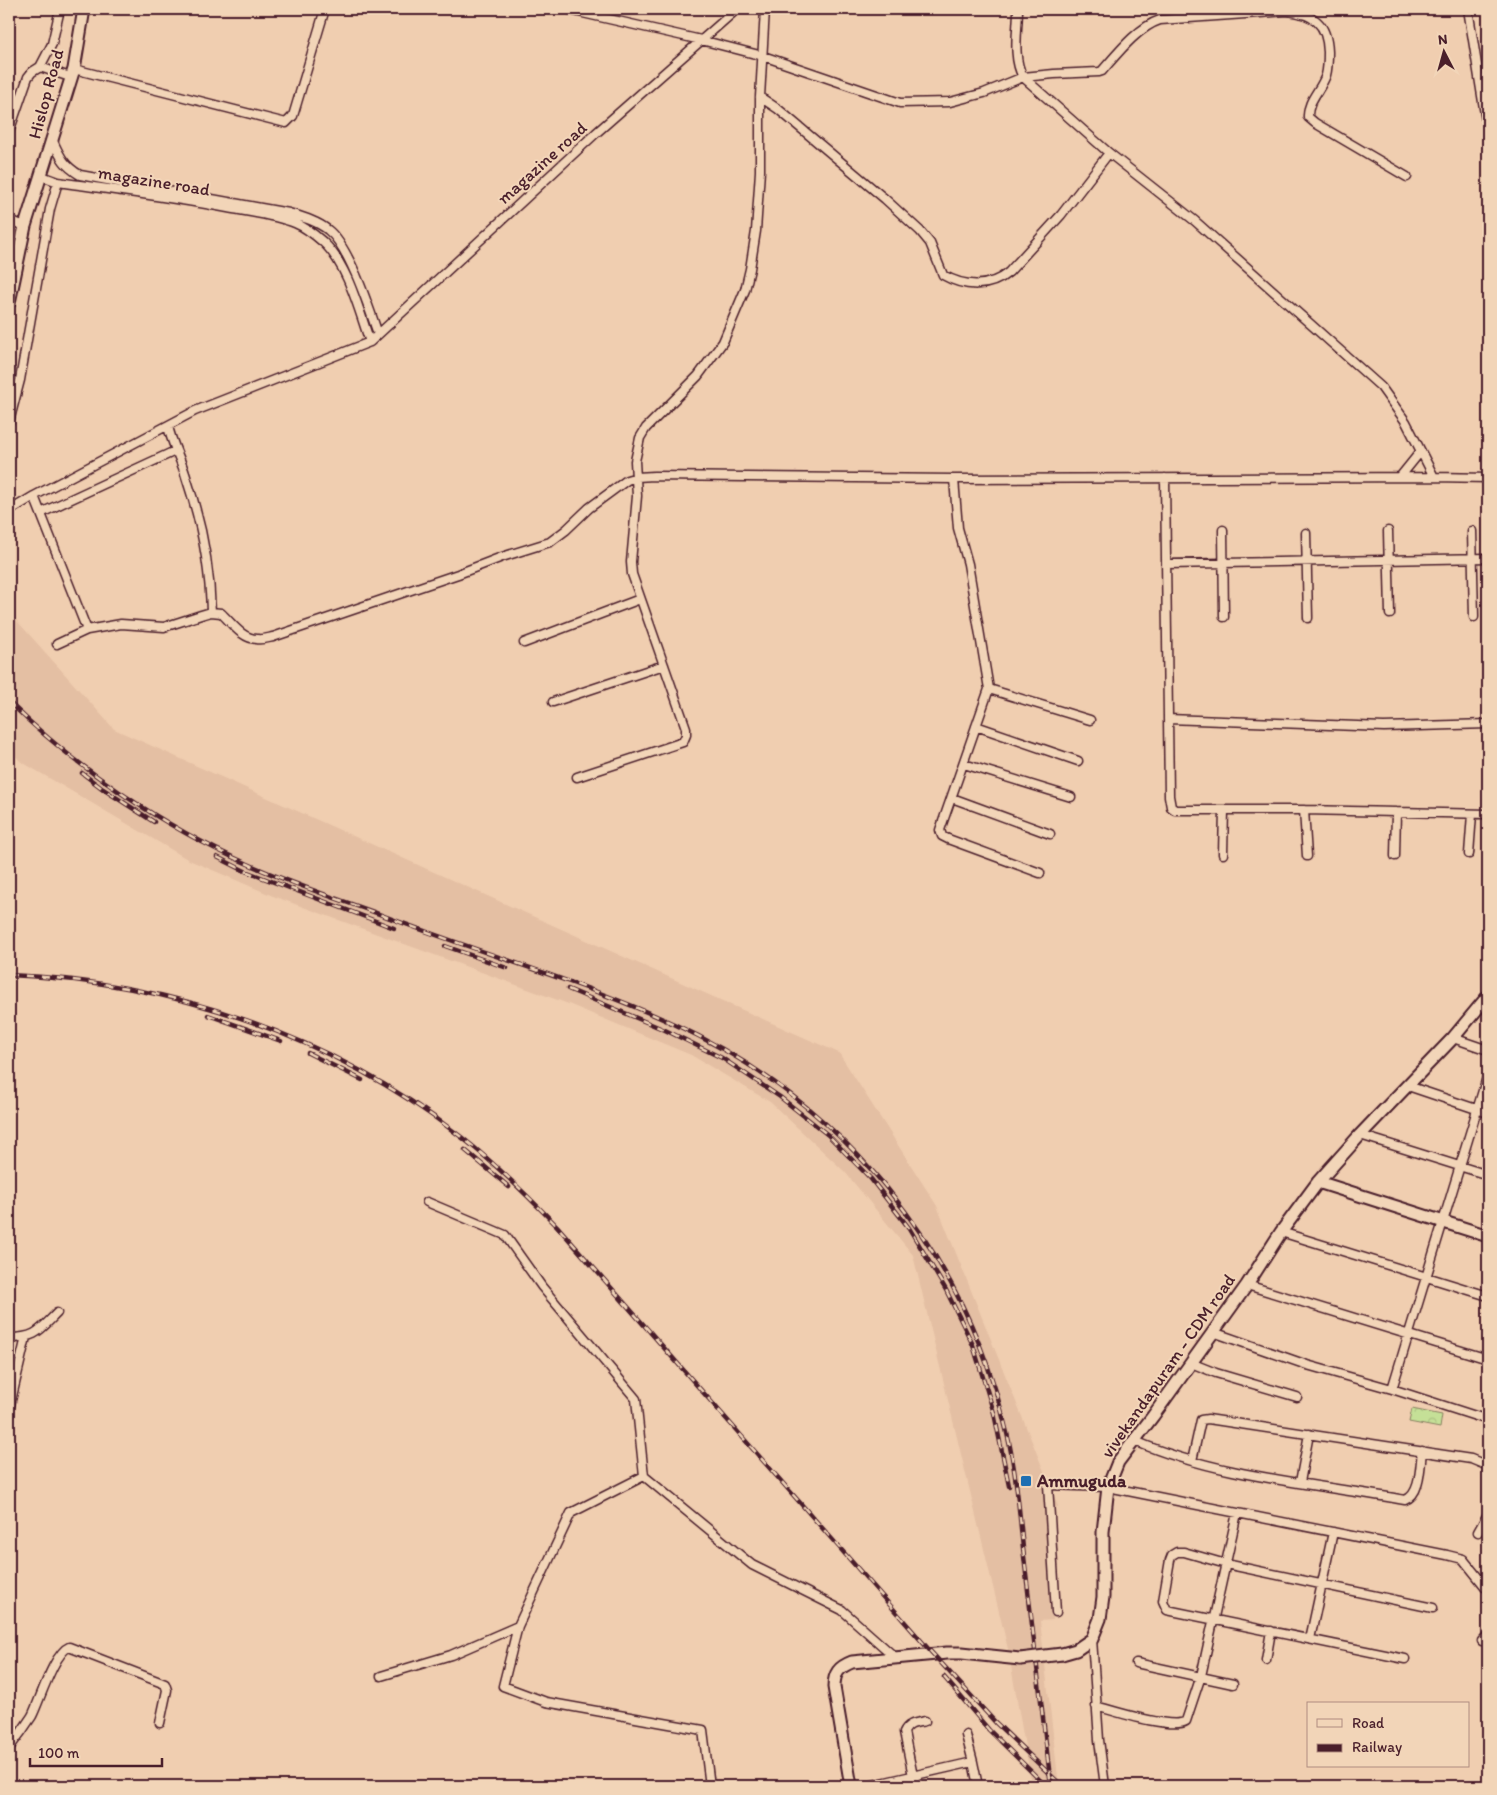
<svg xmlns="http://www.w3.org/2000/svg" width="1497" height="1795" font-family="Itim,sans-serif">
	<defs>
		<pattern id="park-crowns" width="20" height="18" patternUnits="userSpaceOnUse" patternTransform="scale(1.25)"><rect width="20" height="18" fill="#c5e097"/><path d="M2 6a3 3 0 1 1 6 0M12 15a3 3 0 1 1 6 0" fill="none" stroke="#abc082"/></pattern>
	</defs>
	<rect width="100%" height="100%" fill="#f0ceb0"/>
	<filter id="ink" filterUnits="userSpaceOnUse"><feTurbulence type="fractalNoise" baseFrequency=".02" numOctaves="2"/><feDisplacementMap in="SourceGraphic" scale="10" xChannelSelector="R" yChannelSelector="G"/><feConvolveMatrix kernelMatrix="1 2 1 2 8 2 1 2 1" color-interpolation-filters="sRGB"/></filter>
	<g filter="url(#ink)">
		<path fill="#e4bfa3" d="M9,612L114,729L839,1053L937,1206L1058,1506L1047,1517L1053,1620L1040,1621L1059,1786H1032L1008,1649L913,1255L845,1172L770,1102L691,1055L566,1003L273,896L189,860L20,761L9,748Z"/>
		<path fill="url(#park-crowns)" stroke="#888061" d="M1412,1409L1442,1415L1440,1428L1409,1422Z
			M192,1781L224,1782V1786H191Z"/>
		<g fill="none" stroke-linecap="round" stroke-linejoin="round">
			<defs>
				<path id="street" d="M565,9L701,40L763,56L900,103L950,102L984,93L1023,77L1054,74L1099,72L1102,71C1117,54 1138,27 1160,20L1287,11C1314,14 1327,23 1328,52C1328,59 1328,68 1326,75C1321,90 1307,101 1308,117L1315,123L1407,177
					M1018,9C1018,29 1012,58 1023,77L1109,153L1195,221L1381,387L1406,422L1434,477
					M1468,9L1488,133
					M40,67L52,44L60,9
					M74,69L286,123L293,116L325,9
					M760,97L778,109L885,199L920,231L930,243L943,275C964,287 989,289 1009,272L1061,215L1109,153
					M9,132L28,77L32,72L40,67L70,77
					M52,139C60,156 63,165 80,175L289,213C302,217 317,221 328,230C349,246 369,308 378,334
					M42,176L58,182C114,190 171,197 228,208C250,212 274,215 295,223C305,227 315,235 323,242C348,265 359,311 370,342
					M9,220L25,226
					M9,422L20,380L50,209L58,182
					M168,426C172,445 182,461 187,480C201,522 210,568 211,612
					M1400,477L1421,451
					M1165,478L1169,796L1171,807L1175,810H1304L1488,814
					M954,479L958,528L968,564L989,689L940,830L942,836L948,839L1040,873
					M34,496L87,630L57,644
					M9,511L34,496L195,411L370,342L596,133L737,9
					M41,513L175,451
					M1223,530L1224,617
					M1388,531L1390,614
					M1472,531L1474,617
					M1306,533L1308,618
					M1167,564L1488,558
					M87,630L121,624L164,627L201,615L211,612L221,613C231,622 242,639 257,639C262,640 268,638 273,637L458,574L502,557L550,542L566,530L589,508L627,480L637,477L654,476L954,479L1434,477L1488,478
					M524,643L640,599
					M989,689L1090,720
					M553,702L664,665
					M1168,719L1384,727L1488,724
					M976,726L1078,761
					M964,764L1071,797
					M577,777L683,742L686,735V728L632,574L631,562L637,496L635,461L640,438L646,428L698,376L723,342L745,290L750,269L756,231L760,171V97L765,9
					M952,798L1050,834
					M1304,810L1307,856
					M1223,854L1224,810
					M1469,854L1472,814
					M1395,856L1396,812
					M1453,1038L1488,1050
					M1408,1086L1488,1113
					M1360,1135L1488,1175
					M427,1202L505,1235L542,1287L636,1399L644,1476L752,1565L842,1610L896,1658
					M1281,1232L1488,1296
					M1247,1285L1488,1359
					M1213,1332L1307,1365L1392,1389L1488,1420
					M9,1338C36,1338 39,1331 57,1313
					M1191,1363L1216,1373L1297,1397
					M1392,1389L1488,1074
					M9,1409L26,1337
					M1135,1441C1218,1477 1317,1484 1405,1500C1421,1495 1420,1465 1422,1451
					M1192,1461L1201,1420L1208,1419L1471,1459L1488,1466
					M1300,1482L1309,1434
					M1478,1532L1488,1514
					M1056,1612L1048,1485L1108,1487L1447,1555L1463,1559L1488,1590
					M518,1626L503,1686L546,1702L703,1730L710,1786
					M1092,1639L1099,1740L1105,1786
					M1310,1639L1333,1532
					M1482,1641L1488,1635
					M1405,1659L1167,1610L1163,1601L1170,1560L1172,1555L1177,1552H1184L1226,1564L1433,1608
					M1266,1660L1271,1631
					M1136,1663L1233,1684
					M381,1676L451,1655L518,1626L571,1513L644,1476
					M1096,1706C1114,1711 1172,1730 1186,1721L1201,1676L1237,1513
					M966,1735L973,1762
					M9,1748C17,1738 25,1727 32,1716C40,1700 54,1653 69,1647L165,1684L167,1690L160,1723
					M915,1775L917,1786
					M913,1776L904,1732C908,1723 916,1723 925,1721
					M868,1786L973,1762L978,1786"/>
				<path id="secondary" d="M9,303L25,226L74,69L84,9
					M1318,1182L1488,1236
					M1062,1654L1076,1650L1092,1639L1100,1619L1103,1597V1532L1108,1487L1118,1462L1153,1416L1247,1285L1281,1232L1318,1182L1360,1135L1453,1038L1488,996
					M851,1786L834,1687C834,1673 839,1667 852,1662L947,1653H962L1020,1659"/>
			</defs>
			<use href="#street" stroke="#4a1f2b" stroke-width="11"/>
			<use href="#secondary" stroke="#4a1f2b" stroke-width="15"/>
			<use href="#street" stroke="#f2d5b8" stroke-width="8"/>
			<use href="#secondary" stroke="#f2d5b8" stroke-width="11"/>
			<defs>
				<path id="rail" d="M9,702C74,766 163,827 248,864C290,883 335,898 379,914C477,952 578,980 674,1024C843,1102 965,1251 1007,1433C1016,1471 1019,1509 1023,1548C1033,1627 1041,1707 1051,1786
					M82,773L103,789L154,822
					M217,857L245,871L394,928
					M445,946L507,968
					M9,975C171,981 331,1036 460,1136C495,1163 526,1194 557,1226L932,1653L996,1723L1062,1786
					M568,989L665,1030L722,1058L780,1097L828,1135L871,1179L909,1228L946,1290L973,1345L994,1413L1009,1486
					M208,1015L281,1041
					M308,1053L362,1080
					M465,1150L509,1187
					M944,1677L989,1730L1046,1786"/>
			</defs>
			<use href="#rail" stroke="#4a1f2b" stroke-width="4.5"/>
			<use href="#rail" stroke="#f2d5b8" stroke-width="2.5" stroke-dasharray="8" stroke-linecap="butt"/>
			<defs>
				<path id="secondary-bridge" d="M1020,1659L1062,1654"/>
			</defs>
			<use href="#secondary-bridge" stroke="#4a1f2b" stroke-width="15" stroke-linecap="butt"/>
			<use href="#secondary-bridge" stroke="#f2d5b8" stroke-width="11"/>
		</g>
	</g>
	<rect fill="#1f6fb2" stroke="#f2d5b8" stroke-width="2" x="1020" y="1475" width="12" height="12" rx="2.5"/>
	<g text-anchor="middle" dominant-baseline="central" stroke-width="4" stroke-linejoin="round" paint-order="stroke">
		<g font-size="18" fill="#4a1f2b" stroke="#f2d5b8">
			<text transform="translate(46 94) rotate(-75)">Hislop Road</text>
			<text transform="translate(542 163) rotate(-42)">magazine road</text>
			<text transform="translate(154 181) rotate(9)">magazine road</text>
			<text transform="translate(1168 1366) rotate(-55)">vivekandapuram - CDM road</text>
		</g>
		<g font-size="18" font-weight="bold" fill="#4a1f2b" stroke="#f2d5b8" text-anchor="start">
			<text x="1037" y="1481">Ammuguda</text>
		</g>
	</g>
	<rect width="1497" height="1795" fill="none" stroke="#f2d5b8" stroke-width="30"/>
	<rect x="15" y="15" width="1467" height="1765" fill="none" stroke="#4a1f2b" stroke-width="2" filter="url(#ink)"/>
	<rect x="1307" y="1702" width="162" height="65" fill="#f2d5b8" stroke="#af8c80"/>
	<rect x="1317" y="1719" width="25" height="8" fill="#f2d5b8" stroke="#af8c80"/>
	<text x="1352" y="1728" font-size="15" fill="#4a1f2b">Road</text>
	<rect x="1317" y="1744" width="25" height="8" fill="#4a1f2b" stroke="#af8c80"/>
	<text x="1352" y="1752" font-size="15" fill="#4a1f2b">Railway</text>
	<g transform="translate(1444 52) rotate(354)" stroke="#f2d5b8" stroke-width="4" paint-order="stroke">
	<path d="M0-4L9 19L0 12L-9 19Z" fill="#4a1f2b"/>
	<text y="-8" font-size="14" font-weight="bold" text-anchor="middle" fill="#4a1f2b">N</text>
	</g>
	<path d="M30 1758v8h132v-8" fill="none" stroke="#4a1f2b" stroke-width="2.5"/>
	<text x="38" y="1758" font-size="15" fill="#4a1f2b" stroke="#f2d5b8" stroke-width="4" paint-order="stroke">100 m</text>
</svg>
